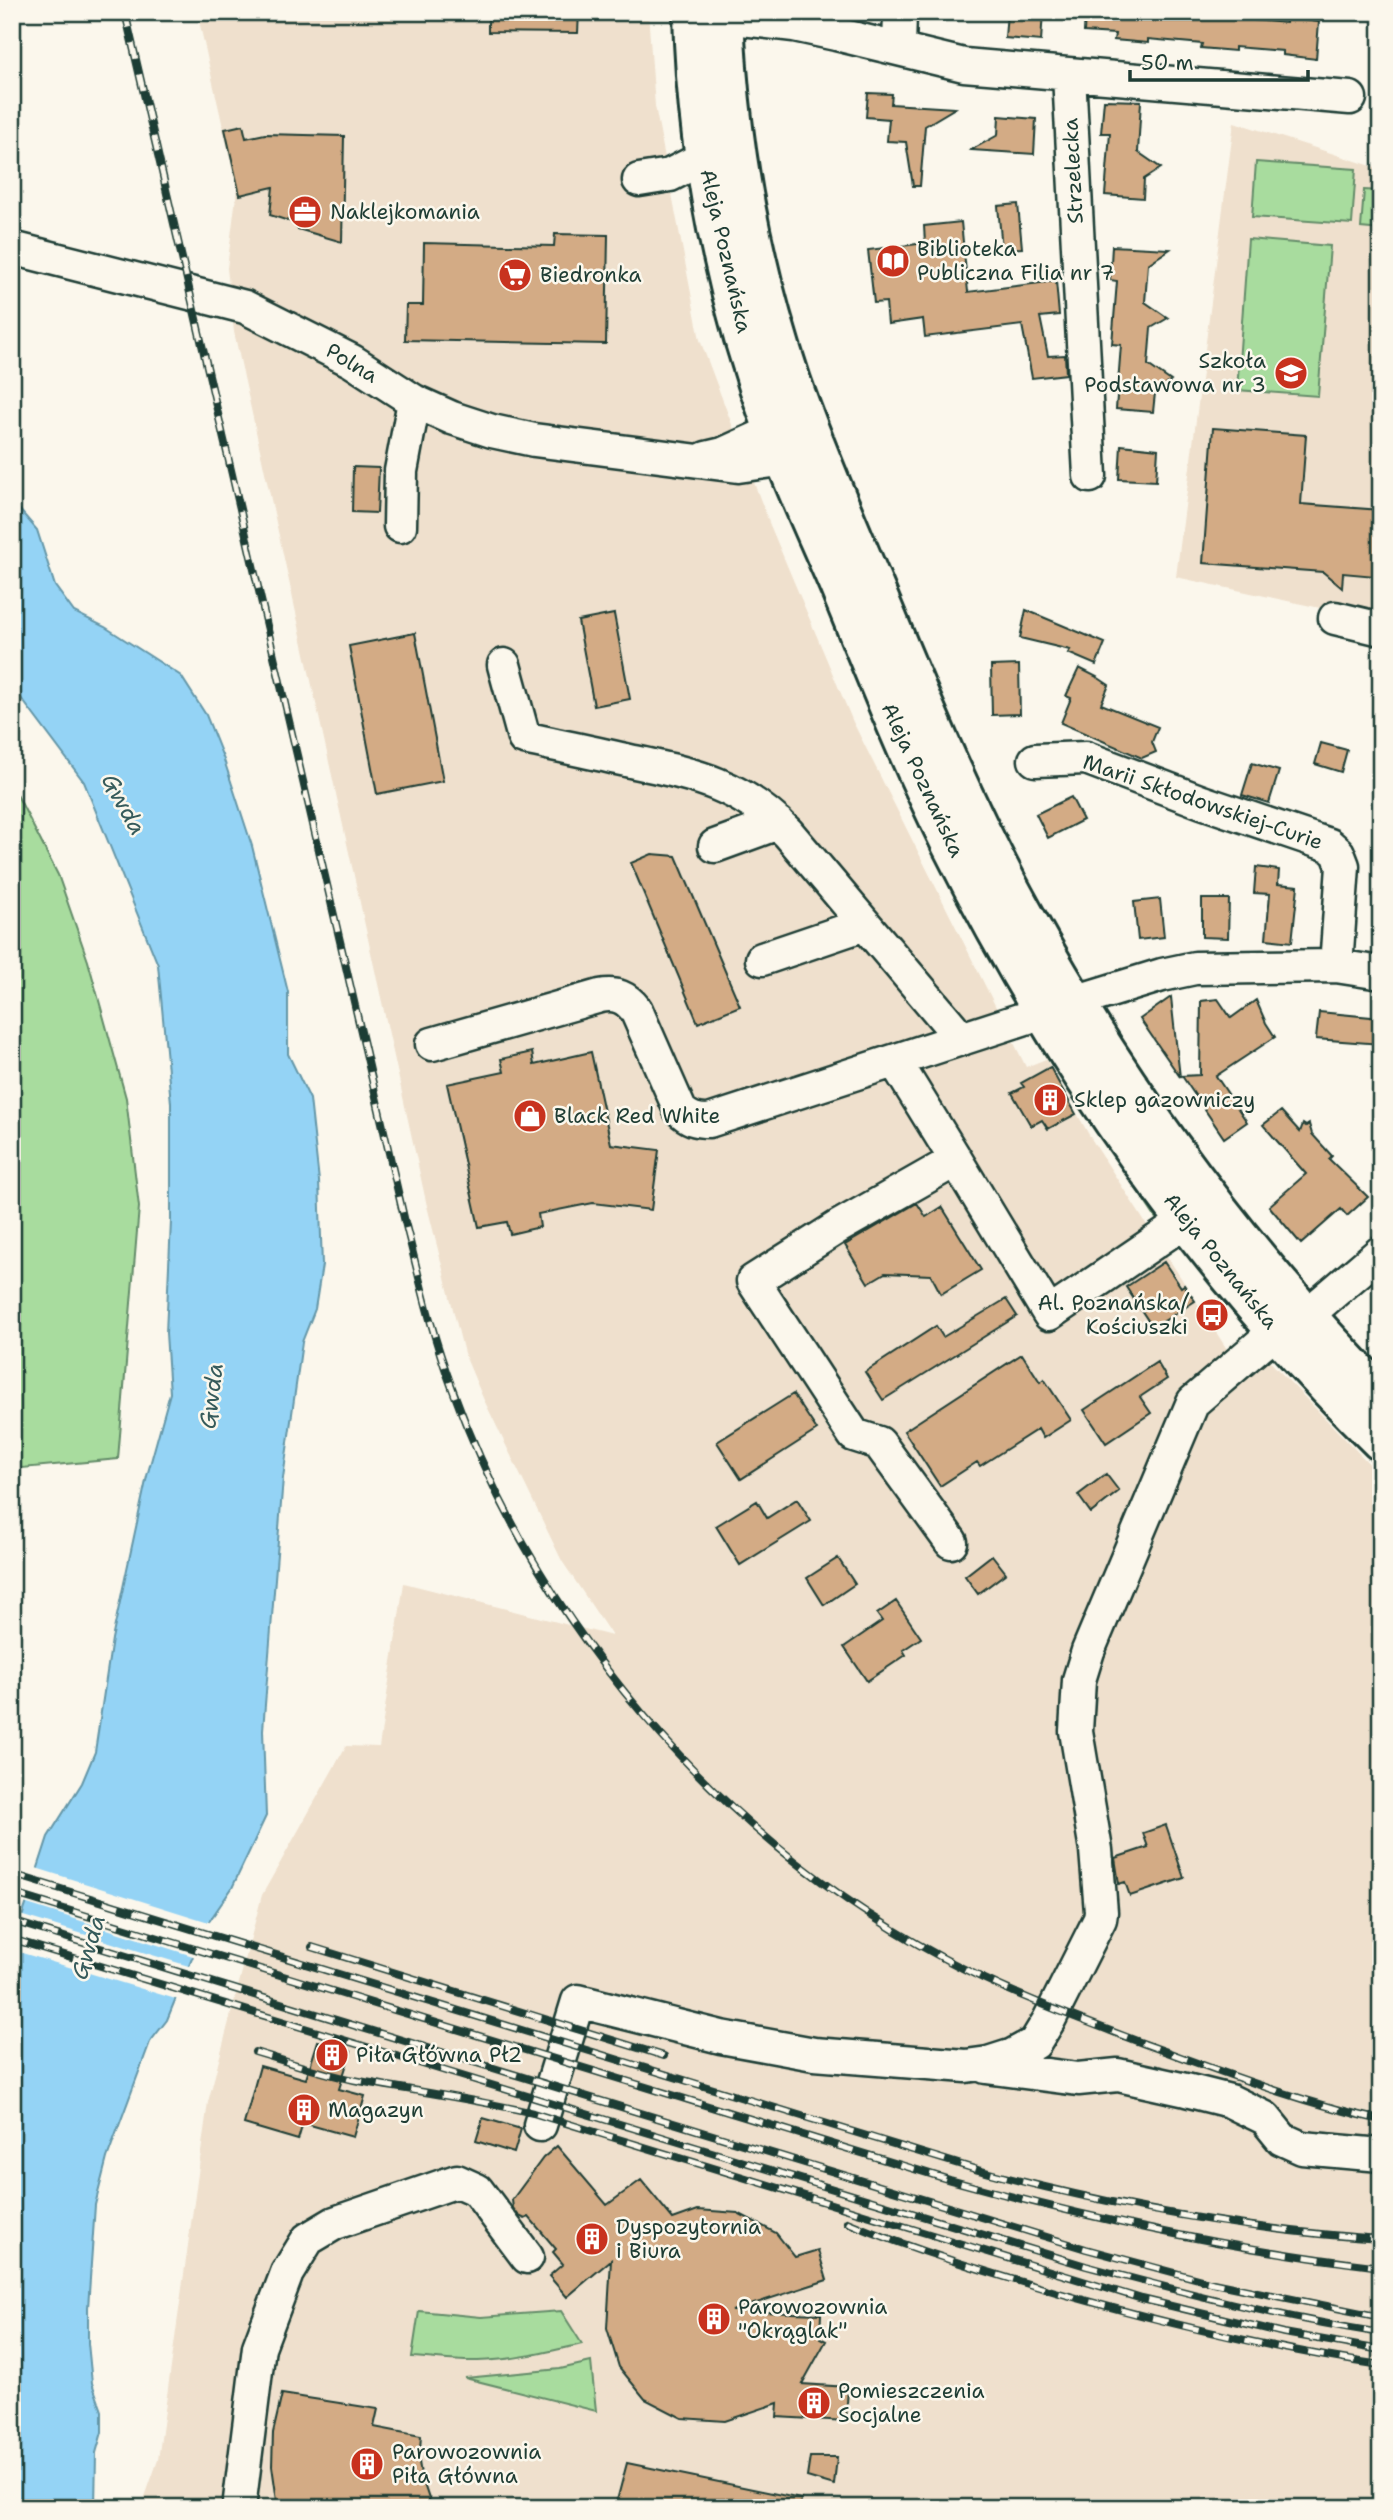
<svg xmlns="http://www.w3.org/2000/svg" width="1393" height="2520" font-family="'Shantell Sans',sans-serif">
	<rect width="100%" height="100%" fill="#fbf7ec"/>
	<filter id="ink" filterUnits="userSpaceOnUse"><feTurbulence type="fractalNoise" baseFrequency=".0143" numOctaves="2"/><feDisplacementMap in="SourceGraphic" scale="14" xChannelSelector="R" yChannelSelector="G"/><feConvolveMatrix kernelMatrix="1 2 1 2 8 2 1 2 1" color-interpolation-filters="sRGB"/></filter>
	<g filter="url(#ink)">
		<path fill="#efe0cd" d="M197,12H648L655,106L700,340L770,525L853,722L1026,1067L1046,1059L1092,1140L1232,1357L1253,1344L1381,1476V2508H141L158,2460L208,2102L262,1895L346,1746L379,1747L404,1583L612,1636L562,1561L483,1398L464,1353L427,1206L234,332L227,268L237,189Z
			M779,12H882L865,30Z
			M1234,122L1381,169V621L1176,577Z"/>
		<path fill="#a8dc9e" stroke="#648c69" stroke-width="2" d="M1256,162L1356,169L1352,224L1252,217Z
			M1364,190L1381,191V230L1361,228Z
			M1248,239L1330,246L1318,396L1237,390Z
			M12,785L58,875L88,961L126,1098L139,1207L118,1459L12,1469Z
			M1096,1128L1160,1216L1161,1223L1157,1220Z
			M419,2311L481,2317L561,2311L582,2344C548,2352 514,2360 478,2361C456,2362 434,2358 412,2357Z
			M591,2362L596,2411L465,2378L560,2369Z"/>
		<path fill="#94d3f5" stroke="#6597a8" stroke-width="2" d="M12,501L37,530L55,586L74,612L105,627L181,676L206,715L224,760L252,846L288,992V1054L310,1099L319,1181L322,1265L315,1309L302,1342L283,1478L263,1730L266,1816L232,1888L204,1929L167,2020L150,2042L107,2158L95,2205L88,2308V2343L92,2383L102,2411V2432L96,2453L95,2508H12V1948L48,1837L82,1783L95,1752L112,1639L147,1476L170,1393L166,1333L171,1221V1103L158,965L84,782L12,686Z"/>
		<path fill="#fbf7ec" d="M36,1868L212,1923L196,1957L24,1903Z
			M20,1915L192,1967L179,2000L12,1950V1937Z"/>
		<path fill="#d3ab85" stroke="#1f3d34" stroke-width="2" d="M488,12H579L578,33L488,32Z
			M1007,12H1043L1041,41L1005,38Z
			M1085,12H1169L1204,16L1205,12H1244L1243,19L1286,23V18L1319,22L1316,59L1283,55V51L1235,47V51L1201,48L1202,44L1148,39V43L1114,40L1115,34L1084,32Z
			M868,93L892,94L891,104L955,108L925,126L920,186H913L906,142L887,141L889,119L866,117Z
			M1104,100L1141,101L1138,152L1161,168L1144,179L1143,198L1105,195L1110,133H1101Z
			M999,116L1036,119L1034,154L971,150L998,135Z
			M243,125L246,138L265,134L344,136L342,242L298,229L292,222L270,215L273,187L240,195L225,129Z
			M1018,204L1022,248L1002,249L998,206Z
			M961,222L968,292L1056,281L1059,315L1040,317L1048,356L1065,355L1066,374L1032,378L1022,325L925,337L923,319L888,324L886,302L874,303L868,250L925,243L924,226Z
			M555,234L608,235L606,344L405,340L406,305H423L424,243L554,246Z
			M1112,246L1170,249L1148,264L1145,302L1168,318L1151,328L1148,365L1171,381L1155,393L1153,412L1116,409L1121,345L1112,344L1117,281L1110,280Z
			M1213,428L1306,435L1301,504L1381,510V572H1375V576L1343,573L1342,588L1323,572L1203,563Z
			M1121,445L1158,449L1156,481L1119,479Z
			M353,467L379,468L377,513L352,512Z
			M1026,610L1105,643L1096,665L1068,653L1070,650L1020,638Z
			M614,614L630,699L594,706L578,621Z
			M415,633L443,781L377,794L349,646Z
			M1019,665L1020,714L992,715L991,666Z
			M1079,668L1097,677L1109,685L1101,704L1158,727L1152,742L1156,752L1142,758L1061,723L1071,698L1066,696Z
			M1321,743L1347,750L1341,772L1315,764Z
			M1252,763L1279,771L1269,803L1242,795Z
			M1071,797L1083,820L1048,838L1036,814Z
			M652,854L676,856L740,1006L698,1023L631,863Z
			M1256,867L1279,870L1278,884L1298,886L1292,942L1266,939L1270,894L1254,893Z
			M1160,899L1164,937L1138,940L1134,902Z
			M1202,899H1229L1228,938L1202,937Z
			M1171,997L1174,1025L1180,1077L1140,1019Z
			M1218,999L1231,1018L1256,1000L1266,1023L1275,1037L1216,1076L1247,1122L1224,1138L1182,1076L1200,1075L1201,1001Z
			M1319,1012L1381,1018V1044L1316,1039Z
			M532,1052L534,1065L591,1052L611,1144L659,1150L651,1210L593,1203L538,1214L540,1227L510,1234L507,1222L479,1227L447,1084L504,1072L501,1059Z
			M1050,1067L1076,1114L1048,1129L1042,1120L1031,1126L1012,1093L1024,1087L1021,1083Z
			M1281,1111L1300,1132L1303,1124L1306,1126L1309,1124L1312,1134L1332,1156L1329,1159L1368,1197L1347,1216L1341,1209L1301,1244L1269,1206L1306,1174L1263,1125Z
			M917,1203L926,1217L942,1207L981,1270L941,1294L931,1275L885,1273L868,1283L845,1245Z
			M1164,1262L1181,1287L1184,1285L1195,1301L1153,1328L1126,1287Z
			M1006,1299L1017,1316L883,1400L865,1372L936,1326L943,1337Z
			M1022,1354L1040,1382L1044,1379L1071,1420L1043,1438L1038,1429L980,1466L977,1462L940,1486L904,1431Z
			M1157,1362L1167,1379L1140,1397L1151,1413L1106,1443L1084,1410Z
			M793,1394L817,1430L741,1479L717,1442Z
			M1106,1474L1119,1491L1091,1513L1078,1495Z
			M797,1499L811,1521L740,1565L716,1526L757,1501L767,1518Z
			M992,1555L1006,1573L978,1594L965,1576Z
			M838,1558L855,1584L824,1605L807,1578Z
			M896,1601L921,1638L903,1650L906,1655L867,1681L844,1647L882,1621L877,1614Z
			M1166,1825L1184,1878L1130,1896L1125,1882L1119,1884L1115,1858L1148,1847L1143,1833Z
			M318,2041L351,2051L339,2089L365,2096L353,2137L303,2123L298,2140L244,2124L260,2066L306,2079Z
			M483,2118L521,2129L514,2153L476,2141Z
			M557,2146L607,2205L641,2180L673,2219L698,2210L738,2213L776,2233L795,2257L818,2250L827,2280L732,2311L821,2314L820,2338L826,2341L802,2384L848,2387L846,2421L777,2417L778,2403L725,2421L682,2418L645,2399L619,2367L607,2328L611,2260L567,2297L549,2276L563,2264L553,2252L556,2249L529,2217L525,2219L519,2216L513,2208L512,2200L543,2158Z
			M282,2394L378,2409L374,2427L421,2436L419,2462L421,2475L432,2508H278L272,2466L273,2433Z
			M810,2457H837L834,2485L807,2477Z
			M627,2463L801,2499L800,2508H615Z"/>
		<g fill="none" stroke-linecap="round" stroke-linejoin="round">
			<defs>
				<path id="minor" d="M724,17L794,25L836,34L964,65L1350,98
					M899,49L900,12
					M1069,75L1090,476
					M639,180L670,175L705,157
					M12,248L245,307L352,361L414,401L452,418L492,431L534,440L738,466L786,459L805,453
					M706,458L723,454L794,422
					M400,526L401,471L414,401
					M1335,618L1381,629
					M504,665L524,738C560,746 595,753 630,761C696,775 739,783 788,833L962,1039
					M1035,760L1086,758L1202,802L1329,845L1338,853L1343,866L1336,966
					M715,846L778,823
					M762,959L865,924
					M1074,1002L1162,975L1195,968L1336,966L1381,973
					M432,1044L600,996C616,993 626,997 636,1010L680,1110C689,1119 696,1121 709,1121L1044,1012
					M895,1061L956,1160L838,1227L753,1281L854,1435L879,1443L951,1542
					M956,1160L1049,1314L1187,1220
					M1306,1316L1381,1252
					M986,2067L1078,2079L1118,2075L1186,2090L1230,2101L1265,2118L1282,2139L1302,2148L1381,2155
					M540,2125L578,2001L721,2037L814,2054L966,2066L988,2063L1013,2055L1035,2043L1049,2020L1100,1919L1101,1912L1096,1850L1076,1731L1079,1680L1088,1651L1193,1402L1277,1330
					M239,2508L259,2347L287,2273L308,2239L335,2223L457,2181L477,2190L527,2257"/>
				<path id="major" d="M693,12C696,155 726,299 775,433C794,486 819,538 841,590C876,676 910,761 951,844C1061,1064 1205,1269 1381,1441
					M724,12C728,138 751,262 791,381C815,450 845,518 873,585C919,696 964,807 1023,913C1120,1089 1240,1252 1381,1396"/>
			</defs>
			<use href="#minor" stroke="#1f3d34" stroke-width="37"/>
			<use href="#major" stroke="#1f3d34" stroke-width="44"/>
			<use href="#minor" stroke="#fbf7ec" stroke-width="32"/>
			<use href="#major" stroke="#fbf7ec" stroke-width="38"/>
			<defs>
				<path id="rail" d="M125,12L405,1222C419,1276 431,1332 451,1385C537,1625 718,1838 943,1958C1008,1993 1077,2018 1145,2044C1223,2072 1300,2102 1381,2120
					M12,1874L978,2170C1111,2206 1243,2230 1381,2239
					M12,1893L950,2180C1091,2219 1235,2250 1381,2267
					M12,1921L1086,2249L1213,2283L1381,2317
					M12,1939L1086,2266C1183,2292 1281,2318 1381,2333
					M312,1947L664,2056
					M255,2052C288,2062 320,2073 354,2080C414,2091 474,2099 533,2113L1142,2299L1284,2333L1381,2350
					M847,2222C916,2251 987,2272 1059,2293C1165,2323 1272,2349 1381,2365"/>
			</defs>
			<use href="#rail" stroke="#1f3d34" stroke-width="8"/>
			<use href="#rail" stroke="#fbf7ec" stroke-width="5" stroke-dasharray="16" stroke-linecap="butt"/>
		</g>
	</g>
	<defs>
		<symbol id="office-disc" viewBox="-11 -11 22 22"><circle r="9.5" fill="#c8321e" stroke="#fbf7ec"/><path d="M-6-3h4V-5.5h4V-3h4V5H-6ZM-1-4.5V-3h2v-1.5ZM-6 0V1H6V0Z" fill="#fff"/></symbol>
		<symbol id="library-disc" viewBox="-11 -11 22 22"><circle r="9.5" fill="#c8321e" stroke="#fbf7ec"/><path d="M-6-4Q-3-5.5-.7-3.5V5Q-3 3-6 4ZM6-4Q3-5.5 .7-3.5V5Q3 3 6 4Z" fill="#fff"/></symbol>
		<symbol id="supermarket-disc" viewBox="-11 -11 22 22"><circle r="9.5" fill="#c8321e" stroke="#fbf7ec"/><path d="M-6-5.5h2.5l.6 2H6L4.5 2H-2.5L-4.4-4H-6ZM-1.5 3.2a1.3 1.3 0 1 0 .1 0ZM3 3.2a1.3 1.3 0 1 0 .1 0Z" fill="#fff"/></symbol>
		<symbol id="school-disc" viewBox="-11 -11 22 22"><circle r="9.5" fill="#c8321e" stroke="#fbf7ec"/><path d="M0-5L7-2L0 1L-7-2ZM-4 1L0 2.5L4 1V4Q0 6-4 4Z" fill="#fff"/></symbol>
		<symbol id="building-disc" viewBox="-11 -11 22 22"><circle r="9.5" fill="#c8321e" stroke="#fbf7ec"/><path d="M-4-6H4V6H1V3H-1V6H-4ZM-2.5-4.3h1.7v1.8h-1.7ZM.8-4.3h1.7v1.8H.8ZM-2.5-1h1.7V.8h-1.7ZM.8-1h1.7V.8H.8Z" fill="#fff"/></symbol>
		<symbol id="shop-disc" viewBox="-11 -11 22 22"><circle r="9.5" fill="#c8321e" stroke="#fbf7ec"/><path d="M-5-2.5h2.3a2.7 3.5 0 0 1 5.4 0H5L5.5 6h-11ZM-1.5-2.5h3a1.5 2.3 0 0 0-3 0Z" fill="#fff"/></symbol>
		<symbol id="bus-disc" viewBox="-11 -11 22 22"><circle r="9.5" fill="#c8321e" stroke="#fbf7ec"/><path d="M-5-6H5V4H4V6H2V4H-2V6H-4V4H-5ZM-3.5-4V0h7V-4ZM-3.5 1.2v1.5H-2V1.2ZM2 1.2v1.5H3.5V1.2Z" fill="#fff"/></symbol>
	</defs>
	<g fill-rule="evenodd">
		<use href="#office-disc" x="286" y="193" width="38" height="38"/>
		<use href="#library-disc" x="874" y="242" width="38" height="38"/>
		<use href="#supermarket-disc" x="496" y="256" width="38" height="38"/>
		<use href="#school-disc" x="1272" y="354" width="38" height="38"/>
		<use href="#building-disc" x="1031" y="1081" width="38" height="38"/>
		<use href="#shop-disc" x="511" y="1097" width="38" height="38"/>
		<use href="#bus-disc" x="1193" y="1296" width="38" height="38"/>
		<use href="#building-disc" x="313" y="2036" width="38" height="38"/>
		<use href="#building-disc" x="285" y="2091" width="38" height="38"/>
		<use href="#building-disc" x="573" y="2220" width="38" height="38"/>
		<use href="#building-disc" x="695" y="2300" width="38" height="38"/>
		<use href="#building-disc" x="795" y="2384" width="38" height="38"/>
		<use href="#building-disc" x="348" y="2445" width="38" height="38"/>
	</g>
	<g text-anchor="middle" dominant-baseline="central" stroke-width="5" stroke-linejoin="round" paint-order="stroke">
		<g font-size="21" fill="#1f3d34" stroke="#fbf7ec">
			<text transform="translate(1073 171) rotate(-93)">Strzelecka</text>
			<text transform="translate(726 251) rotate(77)">Aleja Poznańska</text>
			<text transform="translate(352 363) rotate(31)">Polna</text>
			<text transform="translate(923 780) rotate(65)">Aleja Poznańska</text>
			<text transform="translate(1203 802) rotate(19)">Marii Skłodowskiej-Curie</text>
			<text transform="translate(1221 1261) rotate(51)">Aleja Poznańska</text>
		</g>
		<g font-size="21" fill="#1f3d34" stroke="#fbf7ec" text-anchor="start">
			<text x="330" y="212">Naklejkomania</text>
			<text x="917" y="249">Biblioteka<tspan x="917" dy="24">Publiczna Filia nr 7</tspan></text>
			<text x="540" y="275">Biedronka</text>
			<text x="1266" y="361" text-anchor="end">Szkoła<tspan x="1266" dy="24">Podstawowa nr 3</tspan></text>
			<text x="1074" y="1100">Sklep gazowniczy</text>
			<text x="554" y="1116">Black Red White</text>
			<text x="1188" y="1303" text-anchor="end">Al. Poznańska/<tspan x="1188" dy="24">Kościuszki</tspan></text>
			<text x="356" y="2055">Piła Główna Pł2</text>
			<text x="328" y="2110">Magazyn</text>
			<text x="616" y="2227">Dyspozytornia<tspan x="616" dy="24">i Biura</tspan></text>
			<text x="738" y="2307">Parowozownia<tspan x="738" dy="24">"Okrąglak"</tspan></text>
			<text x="838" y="2391">Pomieszczenia<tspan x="838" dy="24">Socjalne</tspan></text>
			<text x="392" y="2452">Parowozownia<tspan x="392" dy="24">Piła Główna</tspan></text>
		</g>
		<g font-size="23" font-style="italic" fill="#365b5b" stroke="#fbf7ec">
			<text transform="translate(124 804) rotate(61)">Gwda</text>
			<text transform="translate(211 1396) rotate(-83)">Gwda</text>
			<text transform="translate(88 1947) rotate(-73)">Gwda</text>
		</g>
	</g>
	<rect width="1393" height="2520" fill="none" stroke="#fbf7ec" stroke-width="42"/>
	<rect x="21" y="21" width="1351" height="2478" fill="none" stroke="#1f3d34" stroke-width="2.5" filter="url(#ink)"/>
	<path d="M1130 70v10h178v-10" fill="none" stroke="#1f3d34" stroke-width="3.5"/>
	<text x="1141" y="70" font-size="21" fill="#1f3d34" stroke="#fbf7ec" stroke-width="5" paint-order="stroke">50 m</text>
</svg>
